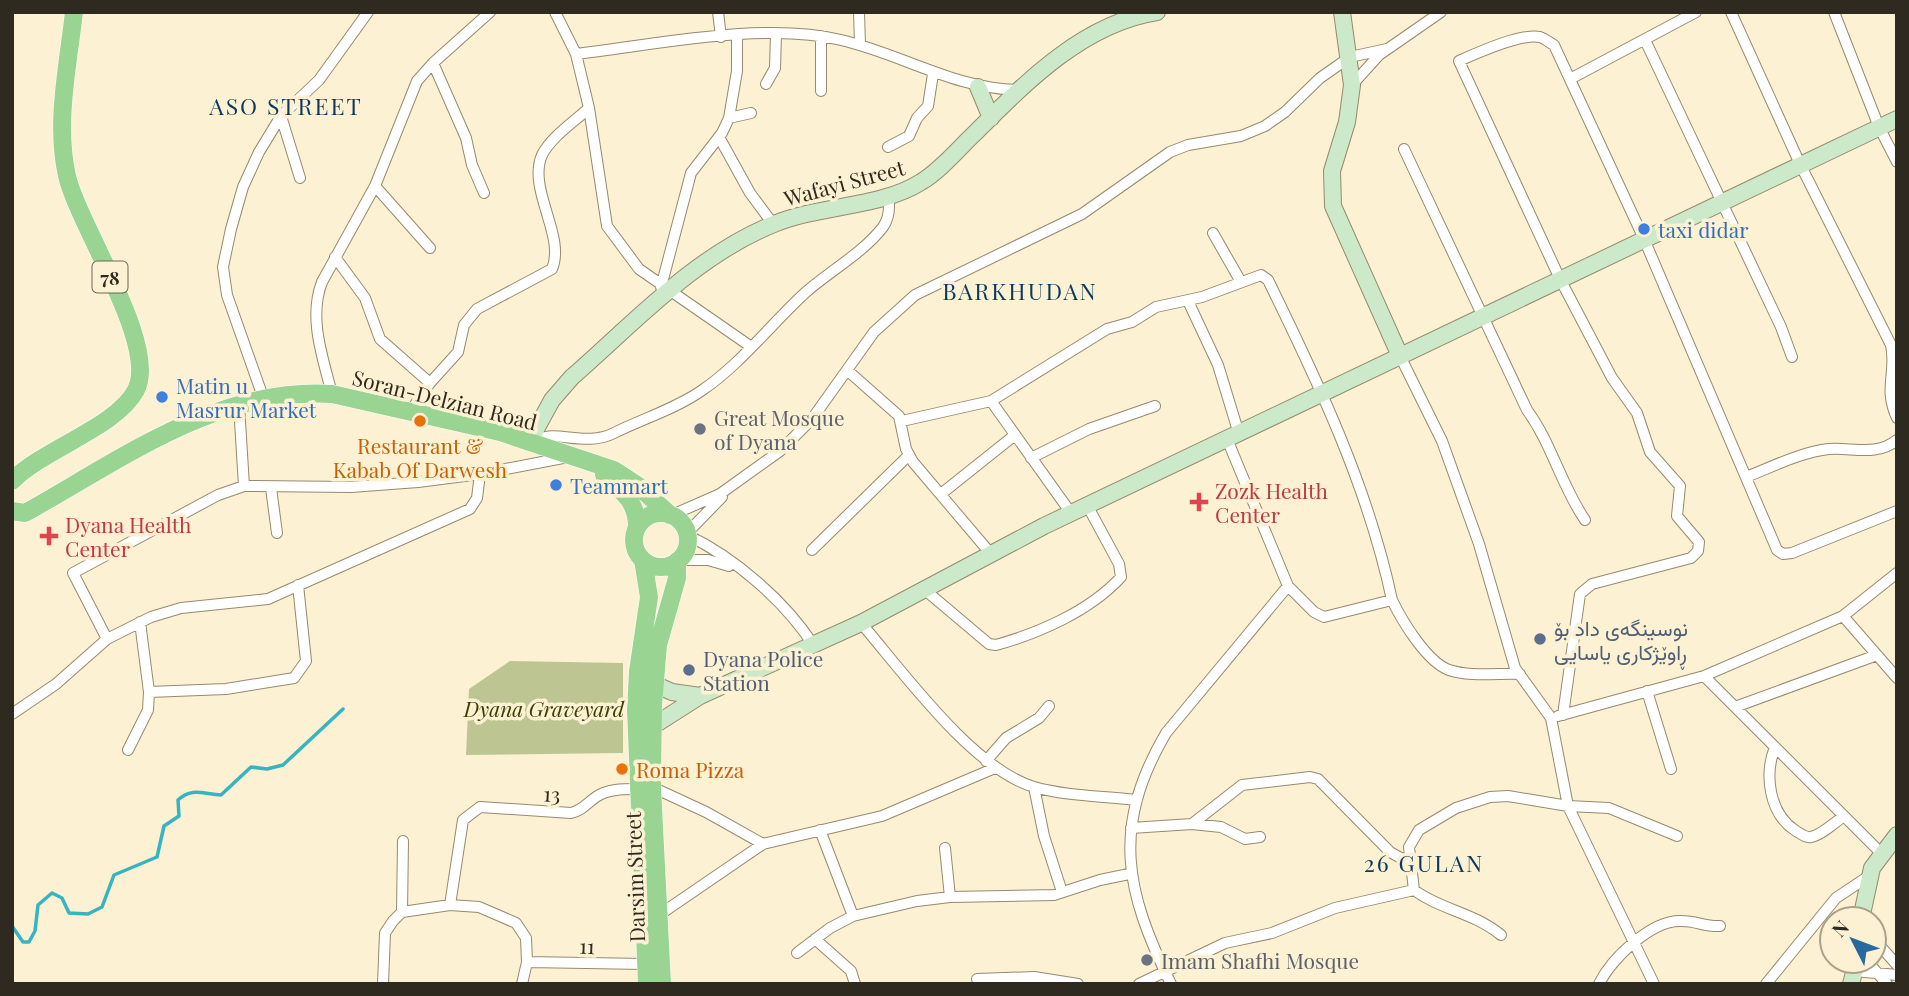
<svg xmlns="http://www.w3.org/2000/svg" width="1909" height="996" font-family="'Playfair Display',Vazirmatn,serif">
	<rect width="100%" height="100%" fill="#fdf1d3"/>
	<path fill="#bdc693" d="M510,661L623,663V753L466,755L469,689Z"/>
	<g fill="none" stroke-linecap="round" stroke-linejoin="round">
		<path stroke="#37b4c1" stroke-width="3.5" d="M12,926L23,942H29L35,931L38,905L52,893L62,898L69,913L88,914L102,907L114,875L157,857L164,826L179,816L178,800C192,787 203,794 221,795L251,767L267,769L283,765L343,709"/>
		<defs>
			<path id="street" d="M555,12L576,54L589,108L607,226L639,269L750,346
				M718,12L721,37
				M859,12L860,45
				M1731,12L1800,164L1891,345C1897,372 1883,388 1897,418
				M1834,12L1879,127L1897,162
				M1645,40L1781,327L1792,357
				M576,54C654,45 765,21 841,40C902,54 954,89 1019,90
				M433,63L466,138L472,165L484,193
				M1570,79L1696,12
				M766,84L775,68L776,34
				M1352,85L1379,55L1441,12
				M821,91V36
				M281,116L300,178
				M729,118L751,113
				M719,137L750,193L773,224
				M888,147L909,136L917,118L928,106L933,74
				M1404,149L1527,410C1552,444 1561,485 1585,520
				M375,186L430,248
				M1213,233L1241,282
				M335,257L365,298L380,339L430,383
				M661,287L691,173L722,133L729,118L737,71V36
				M1188,301L1218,365L1239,434
				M1400,356L1442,441L1479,544L1515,668L1551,718L1568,806L1654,984
				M847,370L899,416L906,449L913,462L991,554
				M332,394C323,358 308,318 322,282L375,186L417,81L433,63L490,12
				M263,397L227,295L223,267L231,229L243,187L259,152L281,116L319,80L368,12
				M991,401L1071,513
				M239,405L244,486
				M410,412L430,383L458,352L464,325L477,309L552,269C566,236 527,189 542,155C551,137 574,122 589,108
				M902,421L991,401L1107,329L1132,322L1156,307L1202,297L1261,275L1268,280C1319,384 1368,487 1392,600C1402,621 1427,662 1449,670C1469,677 1499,673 1520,674
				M534,444C549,425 583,449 614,433C642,419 675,409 701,391C740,365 771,324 806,292C830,271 864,252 883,227C890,217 890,207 888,196
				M1031,458L1089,429L1155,406
				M1746,477C1772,467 1801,452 1829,449C1852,447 1876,457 1897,440
				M271,488L277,533
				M941,494L1015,435
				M672,515L720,494L780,451L812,419L874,332L915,295L1082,214L1170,152L1188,145L1241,136L1265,126L1285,112L1320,78L1350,57L1387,49
				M687,533L722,497
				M687,535C734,557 786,602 814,646
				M812,550L909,455
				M677,560H708L729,566
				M1288,586L1314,612L1324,617L1392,600
				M925,590L989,644L996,645C1039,633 1090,611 1121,577L1119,564L1087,505
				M1843,616L1897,678
				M140,622L149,692L226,689L294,678L306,661L298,585
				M861,623C903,672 973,769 1034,787C1066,796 1102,796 1135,800
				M107,639L73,573L218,495L244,486L351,487L418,482L480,474L568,457
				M1704,676L1882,854
				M1647,691L1671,769
				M1735,707L1877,655
				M12,714L56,684L107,639L151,617L181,608L268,599L470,509L477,498L480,474
				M1563,715L1580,594L1592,584L1691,558L1698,551L1699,542L1677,516L1680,486L1650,452L1637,413L1612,378L1560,279L1459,61C1477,53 1520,33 1540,37C1544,38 1550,43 1554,45L1644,239L1777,550L1783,554L1792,553L1897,511
				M1558,716L1704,676L1843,616L1897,573
				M1775,747C1764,775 1769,814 1796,831C1801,834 1806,838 1811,837C1822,835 1835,822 1844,816
				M128,750L148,710L149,692
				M986,761L1006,738L1039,718L1049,706
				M652,787L706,812L763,844
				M1034,787L1044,836L1062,892
				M1192,824L1221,827L1245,839L1260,837
				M1131,828L1192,824L1242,785L1310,777L1318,779L1390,852L1408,862
				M820,830L853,916
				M945,848L950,897
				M450,905L463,820L480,807L571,813C583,810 586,804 596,797C607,789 623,789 637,789
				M402,912L403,841
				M659,915L763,844L882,816L995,768
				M1501,935C1473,912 1441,910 1414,890L1409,847L1419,830L1456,808L1490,797L1508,796L1568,806L1609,808L1677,836
				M815,939L851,971L855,984
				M1874,939L1897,965
				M797,953L830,928L853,916L917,901L950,897L1054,895L1100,880L1129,874
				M1867,961L1887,984
				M527,962L645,964
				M1855,971L1897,975
				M977,979L1034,977L1078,984
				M383,984L385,933L393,921L402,912L450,905L479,907L516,923L526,938L527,962L522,984
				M1139,984L1225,943L1272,933L1335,908L1414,890
				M1171,984C1125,891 1111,827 1166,733L1288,586L1227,439
				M1599,984C1611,959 1652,919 1682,921C1696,921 1706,927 1720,926
				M1766,984L1836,898L1869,876"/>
			<path id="secondary" d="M1342,12L1352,85L1347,122L1332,171L1333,206L1400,356
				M978,87L991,118
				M529,442L552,400L572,377C634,323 696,255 774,224C819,205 880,208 921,182C941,170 958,149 975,133C1026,82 1084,23 1157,12
				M654,684L672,692L700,696
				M653,726L700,696L861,623L1044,526L1897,119
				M1861,919L1872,868L1897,835
				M1851,984L1857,961"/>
			<path id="primary" d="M604,475C622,491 637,501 637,527
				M12,481C43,449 117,427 136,390C159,345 79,227 67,176C55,123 68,66 74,12
				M12,511L25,513C120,460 220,386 332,394L500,432L614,470L637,485L670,515
				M634 540a27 27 0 1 1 54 0a27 27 0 1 1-54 0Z
				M643,560L649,597L638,671L636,710L647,984
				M662,984L652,787L653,705L658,645L677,578V561"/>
		</defs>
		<use href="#street" stroke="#958a6e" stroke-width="12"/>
		<use href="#secondary" stroke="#958a6e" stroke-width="18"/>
		<use href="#primary" stroke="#fff" stroke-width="19"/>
		<use href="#street" stroke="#fff" stroke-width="10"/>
		<use href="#secondary" stroke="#cceac9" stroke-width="16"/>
		<use href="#primary" stroke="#9ad493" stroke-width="18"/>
	</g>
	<g fill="#3f7fe0" stroke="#fdf1d3" stroke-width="2.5">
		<circle cx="1644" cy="229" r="7"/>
		<circle cx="162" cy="397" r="7"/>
		<circle cx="556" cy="485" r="7"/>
	</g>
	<g fill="#e8710a" stroke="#fdf1d3" stroke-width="2.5">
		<circle cx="420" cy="421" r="7"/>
		<circle cx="622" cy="769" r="7"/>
	</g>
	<g fill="#6b7280" stroke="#fdf1d3" stroke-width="2.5">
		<circle cx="700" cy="429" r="7"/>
		<circle cx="1147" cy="960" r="7"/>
	</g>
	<g fill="#e0444e" stroke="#fdf1d3" stroke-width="2.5">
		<path d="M1195.5 491.5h7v7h7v7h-7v7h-7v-7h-7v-7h7z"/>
		<path d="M45.5 525.5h7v7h7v7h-7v7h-7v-7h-7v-7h7z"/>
	</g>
	<g fill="#5c6f8a" stroke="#fdf1d3" stroke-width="2.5">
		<circle cx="1540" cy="639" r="7"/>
		<circle cx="689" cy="670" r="7"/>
	</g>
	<g text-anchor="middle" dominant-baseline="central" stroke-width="7" stroke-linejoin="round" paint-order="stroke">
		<rect fill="#fdf1d3" stroke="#6d6655" stroke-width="2" x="92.5" y="261.5" width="35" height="31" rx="5"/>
		<g font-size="19" font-weight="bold" fill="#2f2a1f">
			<text x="110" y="277">78</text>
		</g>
		<g font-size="21" fill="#2f2a1f" stroke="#fdf1d3">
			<text transform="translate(844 182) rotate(-15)">Wafayi Street</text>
			<text transform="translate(445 399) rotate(14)">Soran-Delzian Road</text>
			<text transform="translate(552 793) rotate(3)">13</text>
			<text transform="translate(634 877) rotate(-92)">Darsim Street</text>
			<text transform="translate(587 945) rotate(2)">11</text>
		</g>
		<g font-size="21" fill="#366cbe" stroke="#fdf1d3" text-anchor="start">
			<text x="1658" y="229">taxi didar</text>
			<text x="176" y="385">Matin u<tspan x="176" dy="24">Masrur Market</tspan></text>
			<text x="570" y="485">Teammart</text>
		</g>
		<g font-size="21" fill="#5b616d" stroke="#fdf1d3" text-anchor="start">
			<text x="714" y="417">Great Mosque<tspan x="714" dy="24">of Dyana</tspan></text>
			<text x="1161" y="960">Imam Shafhi Mosque</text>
		</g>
		<g font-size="21" fill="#c56008" stroke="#fdf1d3">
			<text x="420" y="445">Restaurant &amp;<tspan x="420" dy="24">Kabab Of Darwesh</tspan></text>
			<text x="636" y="769" text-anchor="start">Roma Pizza</text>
		</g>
		<g font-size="21" fill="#be3a42" stroke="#fdf1d3" text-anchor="start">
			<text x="1215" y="490">Zozk Health<tspan x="1215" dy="24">Center</tspan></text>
			<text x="65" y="524">Dyana Health<tspan x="65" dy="24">Center</tspan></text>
		</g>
		<g font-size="21" fill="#4e5e75" stroke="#fdf1d3" text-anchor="start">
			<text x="1554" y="627">نوسینگەی داد بۆ<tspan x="1554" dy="24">ڕاوێژكاری یاسایی</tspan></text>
			<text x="703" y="658">Dyana Police<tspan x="703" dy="24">Station</tspan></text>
		</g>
		<g font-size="21" font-style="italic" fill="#383f00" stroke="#fdf1d3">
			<text x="544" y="708">Dyana Graveyard</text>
		</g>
		<g font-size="23" letter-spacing="2" fill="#0c3a5f" stroke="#fdf1d3">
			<text x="286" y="105">ASO STREET</text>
			<text x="1020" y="290">BARKHUDAN</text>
			<text x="1424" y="862">26 GULAN</text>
		</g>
	</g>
	<rect width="1909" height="996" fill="none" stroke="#2f2a1f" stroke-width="28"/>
	<g transform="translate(1853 940) rotate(312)"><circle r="33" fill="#fdf1d3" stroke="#aba18b" stroke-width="2"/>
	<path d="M0-5L12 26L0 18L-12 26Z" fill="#28699f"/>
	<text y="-10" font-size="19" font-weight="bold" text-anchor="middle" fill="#2f2a1f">N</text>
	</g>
</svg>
